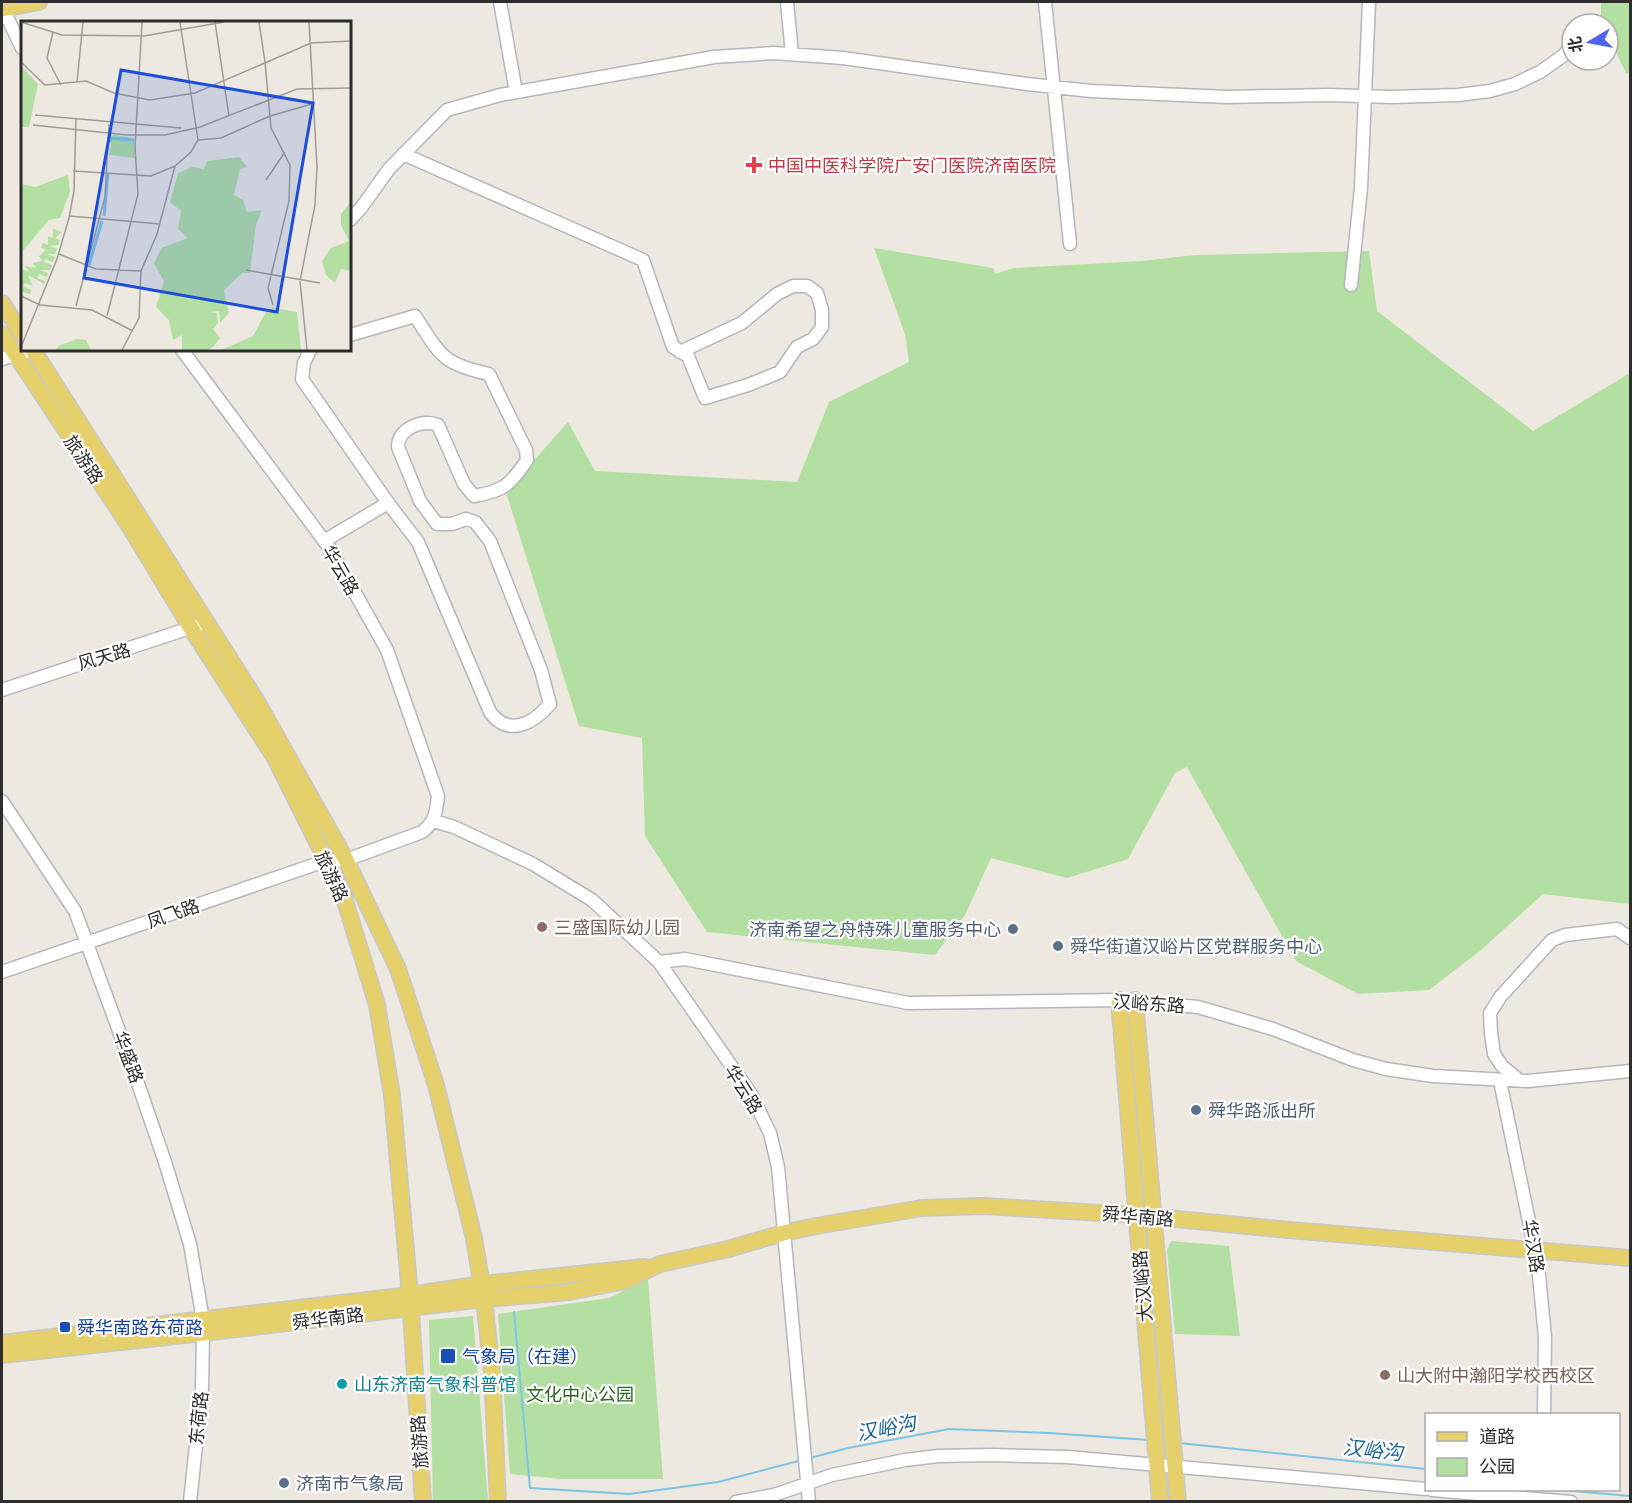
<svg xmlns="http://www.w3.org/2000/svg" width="1632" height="1503" font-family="Lato,'Noto Sans SC',sans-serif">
	<rect width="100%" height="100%" fill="#ede8e0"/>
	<path fill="#b3dfa2" d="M1601,2H1630V74L1626,73L1608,35V24H1603L1601,19Z
		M874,248L993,268L995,274L1014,268L1142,261L1196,255L1369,251L1377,311L1533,431L1630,373V904L1543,894L1481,950L1429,990L1358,994L1296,961L1187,767L1175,773L1128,859L1067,878L991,858L965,915L935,955L707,932L645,836L642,738L579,726L506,492L568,422L595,471L797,482L829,402L909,362L905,334Z
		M1171,1241L1229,1246L1240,1336L1175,1334L1167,1250Z
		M648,1279L663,1479H562L510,1474L498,1314L609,1298Z
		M473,1316L488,1501H433L429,1320Z"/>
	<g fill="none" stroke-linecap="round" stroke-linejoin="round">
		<path stroke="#7dc5e6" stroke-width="2" d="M514,1312L530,1488L629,1494L718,1482L802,1460
			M1179,1443L1426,1469
			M810,1458L848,1448L949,1429L1049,1433L1149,1440
			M1562,1490L1630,1496"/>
		<defs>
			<path id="minor" d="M500,2L516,92
				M787,2L792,54
				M1045,2L1070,244
				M3,9L22,48
				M403,154L643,260L673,347L688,356L705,398L748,385L780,372L797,347L813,339L822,327V310L817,293L807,286H793L777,294L742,323L680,352
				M350,220L361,208L389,169L447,110L500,95L714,57L774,53L843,58L1027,84L1091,91L1227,97L1329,95L1391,97L1458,95L1490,91L1515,84L1540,72L1564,55L1572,45
				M1351,285L1361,188L1369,2
				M310,350L304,363L302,379L388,503
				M2,359L31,350
				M324,541L388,503L418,542L490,712C508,737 533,724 550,704L541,670L490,541L475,522L466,519L452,524H437L420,501L398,447C398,428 422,419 438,425L464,484L474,496C504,491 510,485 527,460L526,450L489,374C441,364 440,354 415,316L350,335
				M2,690L199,625
				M2,801L75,911L133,1069L165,1162L190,1244L203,1320V1333L202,1388L190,1502
				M434,821L454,827L533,864L592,900L659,962L751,1094L770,1133L778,1167L809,1502
				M659,962L685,959L908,1003L1119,1000L1198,1007L1273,1029L1353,1060L1386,1069L1433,1076L1528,1081L1630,1071
				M2,972L325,861L346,860L422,832C435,822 436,813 438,796L387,650L331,550L182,350
				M1500,1081L1538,1265L1545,1337L1544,1414
				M1520,1081L1502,1066L1494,1054L1491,1033L1490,1013L1501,996L1552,940L1565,935L1617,929L1630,938
				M1432,1490L1571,1502
				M736,1502L774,1495L832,1475L905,1460L938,1456L991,1455L1068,1457L1426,1489"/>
			<path id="major" d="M2,9L39,2
				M2,303L22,334
				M2,334L130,527L191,628L275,758L343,894L377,1005L392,1095L410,1295L423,1502
				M33,350L256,700L346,860L398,969L436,1085L474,1238L484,1299L492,1372L498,1502
				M1119,1000L1160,1502
				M1135,1000L1178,1502
				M2,1343L410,1295L482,1284L645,1267
				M2,1355L203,1333L484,1299L569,1292L625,1281L660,1264L728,1249L783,1233L816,1226L922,1208L983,1206L1136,1215L1289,1230L1630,1258"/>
		</defs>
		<use href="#minor" stroke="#b4b6bf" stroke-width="15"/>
		<use href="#major" stroke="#c8c8c8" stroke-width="18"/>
		<use href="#minor" stroke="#fff" stroke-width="12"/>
		<use href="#major" stroke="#e6d06c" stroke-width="15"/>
	</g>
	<path fill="#e0444e" stroke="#fff" stroke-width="2" d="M751 156h6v6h6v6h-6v6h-6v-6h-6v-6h6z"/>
	<g fill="#8d6e63" stroke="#fff" stroke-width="2">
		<circle cx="542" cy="927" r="6"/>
		<circle cx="1385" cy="1375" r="6"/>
	</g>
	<g fill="#5c6f8a" stroke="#fff" stroke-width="2">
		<circle cx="1013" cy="929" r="6"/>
		<circle cx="1058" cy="946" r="6"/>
		<circle cx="1196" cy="1110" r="6"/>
		<circle cx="284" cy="1483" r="6"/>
	</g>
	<g fill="#1a4fb4" stroke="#fff" stroke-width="2">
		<rect x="59" y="1321" width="12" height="12" rx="3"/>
		<rect x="440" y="1348" width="16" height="16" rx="3"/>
	</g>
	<circle fill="#0f9aa8" stroke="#fff" stroke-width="2" cx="342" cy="1384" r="6"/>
	<g text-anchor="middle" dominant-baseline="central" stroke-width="4.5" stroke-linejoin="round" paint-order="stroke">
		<g font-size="18" fill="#be3a42" stroke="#fff" text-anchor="start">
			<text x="768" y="165">中国中医科学院广安门医院济南医院</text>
		</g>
		<g font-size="18" fill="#2d2d2d" stroke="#fff">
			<text transform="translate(84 459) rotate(56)">旅游路</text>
			<text transform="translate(341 570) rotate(60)">华云路</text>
			<text transform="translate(104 656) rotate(-16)">风天路</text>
			<text transform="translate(332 876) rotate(65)">旅游路</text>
			<text transform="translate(173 913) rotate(-19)">凤飞路</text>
			<text transform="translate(1149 1003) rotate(4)">汉峪东路</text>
			<text transform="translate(129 1057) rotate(70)">华盛路</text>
			<text transform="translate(744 1089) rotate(58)">华云路</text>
			<text transform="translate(1138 1216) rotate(5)">舜华南路</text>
			<text transform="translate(1534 1246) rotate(81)">华汉路</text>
			<text transform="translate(1142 1286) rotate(-95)">大汉峪路</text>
			<text transform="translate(328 1318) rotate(-7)">舜华南路</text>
			<text transform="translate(198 1418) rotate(-84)">东荷路</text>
			<text transform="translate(419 1442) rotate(-94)">旅游路</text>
		</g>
		<g font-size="18" fill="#785e54" stroke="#fff" text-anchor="start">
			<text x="554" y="927">三盛国际幼儿园</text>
			<text x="1397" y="1375">山大附中瀚阳学校西校区</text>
		</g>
		<g font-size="18" fill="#4e5e75" stroke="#fff" text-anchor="start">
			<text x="1001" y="929" text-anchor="end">济南希望之舟特殊儿童服务中心</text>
			<text x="1070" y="946">舜华街道汉峪片区党群服务中心</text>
			<text x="1208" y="1110">舜华路派出所</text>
			<text x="296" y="1483">济南市气象局</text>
		</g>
		<g font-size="18" fill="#164399" stroke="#fff" text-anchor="start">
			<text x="77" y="1327">舜华南路东荷路</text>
			<text x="462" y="1356">气象局（在建）</text>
		</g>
		<g font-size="18" fill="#0d838f" stroke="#fff" text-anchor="start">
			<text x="354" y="1384">山东济南气象科普馆</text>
		</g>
		<g font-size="18" fill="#2c6521" stroke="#fff">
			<text x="580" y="1394">文化中心公园</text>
		</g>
		<g font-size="20" font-style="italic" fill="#196495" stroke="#fff">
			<text transform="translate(886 1427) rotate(-11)">汉峪沟</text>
			<text transform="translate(1373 1449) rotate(6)">汉峪沟</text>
		</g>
	</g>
	<g transform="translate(21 21)">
		<rect width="330" height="330" fill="#ede8e0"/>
		<path d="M0,45L17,63L8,106H0ZM92,114L113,117L114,137L88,134ZM218,136L226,146L219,148L213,174L222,179L226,191L241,189L235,204L229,252H221L203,269L208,292L199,302L198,290L189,291L196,292L197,302L192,308L199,317L193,325L187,329H161V314L152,319L148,299L135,286L143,260L133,243L140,227L167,217L157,208L160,190L149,181L157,152L171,146L183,148L186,140ZM47,154L49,171L39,197L28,199L0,232V163L14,166ZM330,180V250L320,248L314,262L305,254L301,240L310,227L328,220L320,204V193ZM32,208L41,211L34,217L39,219L37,224L28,225L36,228L34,233H26L34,236L32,241L24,238L23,241L31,244L29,249H19L27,252L26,256L18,253L16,257L24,260L23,263L7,254L12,265L4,262L2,265L10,269L9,273L0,270V248L9,251L3,245L15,247L12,242L21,240L18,235L25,229L20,227L22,222L27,224V215L32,217ZM254,287L276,291L280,329H200L232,315L246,289ZM57,318L65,319L70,329H34L39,324Z" fill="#b3dfa2"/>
		<path fill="none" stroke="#7dc5e6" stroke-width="3" d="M89,121L90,117L113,119M83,195L87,153M68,244L81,200"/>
		<path fill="none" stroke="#a09d98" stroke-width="1.5" d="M0,1L41,14L123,15L203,1M194,1L208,95M238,1L244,41M32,11L26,37L40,64M0,41L24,64L65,60L93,72L129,79L174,72L290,22L330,20M244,41L250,107L269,144L268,180L247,267L252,284M56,61L62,1M14,94L160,107M12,104L106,114H144L179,106L276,68L330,67M177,119L200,117L249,95L291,83M52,150L130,155L154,145L170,131L177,119L159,1M245,159L264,131M48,195L139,203M38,233L75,248L120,250M225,249L299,262M0,275L19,284L71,289L112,310M55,285L84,176L88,103M86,295L117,173L114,126L121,1M0,326L36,238L48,197L53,170L55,98M101,329L118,297L120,250L136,213L154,145M286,329L279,260L294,184L296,146L288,1"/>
		<path fill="#1d4ed8" fill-opacity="0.15" stroke="#1d4ed8" stroke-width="3" d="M100,49L292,82L256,291L63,257Z"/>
		<rect width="330" height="330" fill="none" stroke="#2d2d2d" stroke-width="3"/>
	</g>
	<rect width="1632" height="1503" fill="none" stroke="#2d2d2d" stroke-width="6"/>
	<rect x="1425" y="1413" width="195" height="78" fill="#ffffff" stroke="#ababab" stroke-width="1.5"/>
	<rect x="1437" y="1432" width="30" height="9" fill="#e6d06c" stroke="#ababab" stroke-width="1.5"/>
	<text x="1479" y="1443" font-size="18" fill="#2d2d2d">道路</text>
	<rect x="1437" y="1458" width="30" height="18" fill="#b3dfa2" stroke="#ababab" stroke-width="1.5"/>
	<text x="1479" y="1473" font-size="18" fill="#2d2d2d">公园</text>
	<g transform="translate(1590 42) rotate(260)"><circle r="28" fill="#ffffff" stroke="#ababab" stroke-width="1.5"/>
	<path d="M0-4.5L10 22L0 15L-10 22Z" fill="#4e64ec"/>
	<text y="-9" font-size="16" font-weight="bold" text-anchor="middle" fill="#2d2d2d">北</text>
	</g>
</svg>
